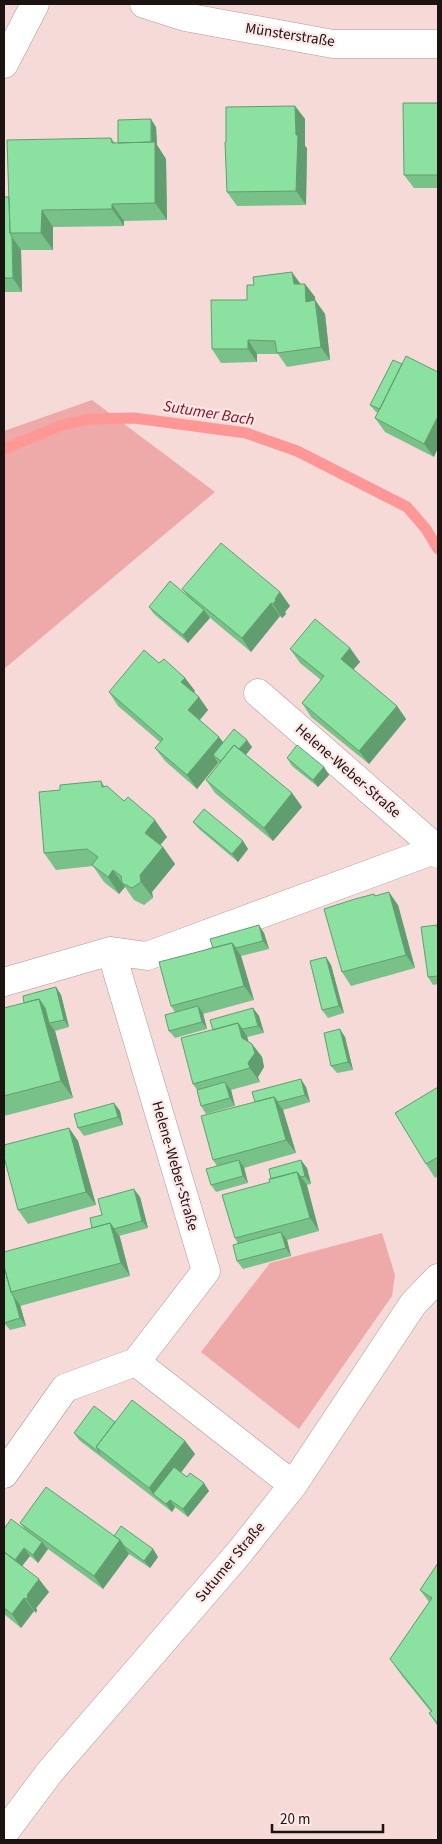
<svg xmlns="http://www.w3.org/2000/svg" width="442" height="1844" font-family="'Source Sans 3',sans-serif">
	<rect width="100%" height="100%" fill="#f5dad8"/>
	<path fill="#edaaa8" d="M92,400L215,492L4,669V431Z
		M382,1233L395,1275L392,1296L299,1429L201,1352L270,1263Z"/>
	<g fill="none" stroke-linecap="round" stroke-linejoin="round">
		<path stroke="#fe9796" stroke-width="11" d="M4,449L62,425L90,419L134,418L246,433L297,451L407,507L426,529L438,549"/>
		<defs>
			<path id="minor" d="M144,4L185,17L333,44H438
				M4,64L35,4
				M258,693L437,849
				M4,982L111,951
				M136,1362L293,1485
				M4,1474L65,1388L136,1362L206,1271L111,951L147,956L437,849L438,854
				M4,1833L49,1773L239,1553L293,1485L413,1304L438,1278"/>
		</defs>
		<use href="#minor" stroke="#b19897" stroke-width="29"/>
		<use href="#minor" stroke="#fff" stroke-width="28"/>
	</g>
	<path fill="#78c289" d="M438,103V188H414L404,175Z
		M295,106L305,119V146L307,148L306,205L237,206L227,192L226,142Z
		M156,127L157,145L166,159L167,220L124,221V226L53,227V250H21L22,292H4V197H9L111,138L115,143H118Z
		M300,284H305L315,297V300L325,314L330,360L287,367L278,354H257V362L221,363L212,349L247,300Z
		M393,360L434,457L385,432L375,418L378,413L376,412L370,405Z
		M182,589L280,592L290,606L285,612L286,614L282,618L280,616L251,652L209,617L188,643L154,614L149,607L187,595Z
		M350,648L360,662L353,670L397,706L406,719L369,764L311,717L302,703L321,680L300,663L290,649Z
		M159,663L185,678L195,691L194,692L199,697L208,710L200,720L219,737L223,742L252,747L246,755L292,793L302,807L273,841L215,793L206,780L219,763H218L197,789L165,761L155,748L160,742L118,706L109,692Z
		M287,758L324,767L329,775L318,787L292,766Z
		M101,781L105,787L167,837L160,845L163,847L175,864L152,892L153,898L144,905L134,900L125,887L119,894L104,882L93,866L56,870L44,853L60,790Z
		M193,822L243,841L248,849L238,862L199,829Z
		M374,894L375,895L398,905L415,968L351,986L342,972Z
		M437,925L438,926V984L433,985L428,977Z
		M264,933L269,949L241,956L254,1000L203,1014L207,1029L175,1038L169,1031L175,1012L171,1006L213,948Z
		M326,957L331,965L344,1013L328,1018L322,1010Z
		M56,987L61,995L69,1027L55,1031L73,1098L4,1116V1008L24,1003Z
		M253,1008L259,1016L264,1033L247,1037L248,1041L252,1044L262,1057L264,1067L258,1077L260,1082L231,1090L235,1106L206,1114L201,1106L197,1090L193,1084L213,1030Z
		M345,1037L353,1070L337,1073L331,1066Z
		M306,1087L310,1102L283,1110L296,1153L244,1168L248,1183L216,1192L211,1185L217,1166L213,1160L255,1102Z
		M438,1087V1176L435,1178L426,1164Z
		M114,1103L120,1111L123,1125L84,1136L78,1128Z
		M69,1128L78,1141L96,1205L28,1224L18,1210Z
		M307,1168L311,1184L306,1185L319,1231L287,1240L291,1256L243,1269L237,1261L238,1244L235,1238L270,1182Z
		M140,1197L148,1228L119,1236L130,1276L20,1306V1305L26,1326L10,1330L4,1323V1271L92,1228L102,1215Z
		M115,1422L185,1441L195,1454L181,1473L187,1477L209,1491L188,1517L175,1507L172,1512L79,1440L74,1433Z
		M20,1523L114,1536L153,1549L158,1557L150,1568L129,1554L103,1589L48,1549L38,1563L30,1556L22,1566L49,1592L36,1608L37,1610L36,1613L34,1611L21,1628L4,1614V1529L24,1528Z
		M438,1563V1727L429,1713L431,1712L402,1676L390,1659L429,1602L420,1590Z"/>
	<path fill="#619e6f" d="M295,106L305,119V146L307,148L306,205L296,191Z
		M151,119L156,127L157,145L166,159L167,220L155,203L152,151Z
		M112,204L124,221V226L112,209Z
		M42,210L53,227V250L41,233Z
		M12,237L21,250L22,292L13,278Z
		M292,272L302,286L294,284Z
		M305,284L315,297L316,315L306,302Z
		M315,300L325,314L330,360L321,347Z
		M248,340L257,354V362L248,349Z
		M438,416V448L434,457L424,444Z
		M280,592L290,606L285,612L286,614L282,618L273,604L275,599Z
		M271,603L280,616L251,652L242,638Z
		M204,610L210,618L188,643L183,635Z
		M350,648L360,662L350,673L341,659Z
		M185,678L195,691L191,696L181,682Z
		M199,697L208,710L197,723L188,710Z
		M397,706L406,719L369,764L359,751Z
		M219,737L229,750L213,755L218,763L197,789L187,775Z
		M247,740L252,747L231,773L226,766Z
		M324,767L329,775L318,787L313,780Z
		M292,793L302,807L273,841L264,828Z
		M155,820L167,837L157,849L145,833Z
		M243,841L248,849L238,862L232,854Z
		M163,847L175,864L152,892L153,898L141,882L140,875Z
		M113,870L125,887L119,894L108,877Z
		M389,892L398,905L415,968L406,955Z
		M259,925L264,933L269,949L263,941Z
		M232,943L241,956L254,1000L244,986Z
		M326,957L331,965L344,1013L339,1006Z
		M56,987L61,995L69,1027L64,1020Z
		M39,999L51,1016L49,1023L55,1031L73,1098L61,1081Z
		M198,1006L203,1013L207,1029L202,1022Z
		M253,1008L259,1016L264,1033L258,1026Z
		M238,1023L247,1036L251,1051L242,1038Z
		M340,1029L345,1037L353,1070L348,1062Z
		M252,1044L262,1057L264,1067L258,1077L260,1082L250,1068L248,1063Z
		M301,1079L306,1087L310,1102L305,1095Z
		M225,1082L231,1090L235,1106L230,1098Z
		M274,1097L283,1110L296,1153L286,1140Z
		M114,1103L120,1111L123,1125L118,1117Z
		M69,1128L78,1141L96,1205L86,1192Z
		M239,1160L244,1167L248,1183L243,1176Z
		M301,1160L307,1168L311,1184L305,1176Z
		M297,1172L307,1185L319,1231L310,1218Z
		M134,1189L140,1197L148,1228L142,1221Z
		M110,1223L120,1237L130,1276L121,1263Z
		M281,1232L287,1240L291,1256L286,1248Z
		M14,1297L20,1305L26,1326L20,1318Z
		M185,1441L195,1454L160,1499L153,1494L149,1488Z
		M204,1483L209,1491L188,1517L183,1509Z
		M170,1500L175,1507L172,1512L166,1504Z
		M120,1540L129,1554L103,1589L94,1576Z
		M42,1542L48,1549L38,1563L33,1555Z
		M24,1548L30,1556L19,1570L14,1562Z
		M153,1549L158,1557L150,1568L144,1561Z
		M39,1579L49,1592L36,1608L37,1610L36,1613L26,1599L27,1595Z
		M24,1598L34,1611L21,1628L12,1614Z"/>
	<path fill="#8be19f" stroke="#619e6f" d="M403,103H438V175H404Z
		M295,106L296,135H298L296,191L227,192L225,142H226V107Z
		M151,119V142L118,143V120Z
		M111,138L112,143L155,142V203L112,204V209L42,210L41,233H10L7,140Z
		M4,197H9L10,233L12,237L13,278H4Z
		M292,272L294,284H305L306,302L315,300L321,347L277,353L275,341L248,340V349H212L211,300H247V285H254L253,277Z
		M406,356L438,372V416L424,444L375,418Z
		M393,360L402,364L380,409L370,405Z
		M221,543L280,592L275,599L276,600L273,604L271,603L242,638L182,589Z
		M170,581L204,610L183,635L149,607Z
		M315,619L350,648L341,659L397,706L359,751L302,703L324,676L290,649Z
		M144,650L159,663L164,659L185,678L181,682L199,697L188,710L219,737L187,775L155,748L163,739L109,692Z
		M234,729L247,740L239,749L234,745L221,761L213,755Z
		M234,745L292,793L264,828L206,780Z
		M297,745L324,767L313,780L287,758Z
		M101,781L102,787L107,786L124,801L128,797L155,820L145,833L163,847L140,875L141,882L132,888L122,883L121,876L113,870L108,877L92,865L98,857L87,849L44,853L39,792L60,790V785Z
		M204,809L243,841L232,854L193,822Z
		M389,892L406,955L342,972L324,909L355,899L374,894L375,896Z
		M259,925L263,941L236,948L232,943L213,948L210,939Z
		M437,925L438,932V976L428,977L421,927Z
		M232,943L244,986L171,1006L159,962Z
		M326,957L339,1006L322,1010L310,961Z
		M56,987L64,1020L49,1023L45,1008L39,999L24,1003L23,996Z
		M39,999L61,1081L4,1096V1008Z
		M198,1006L202,1022L169,1031L165,1015Z
		M253,1008L258,1026L242,1029L238,1023L213,1030L210,1020Z
		M238,1023L242,1038L252,1044L255,1053L248,1063L250,1068L193,1084L181,1038Z
		M340,1029L348,1062L331,1066L324,1033Z
		M301,1079L305,1095L278,1102L274,1097L255,1102L252,1092Z
		M225,1082L230,1098L201,1106L197,1090Z
		M438,1087V1157L426,1164L395,1113Z
		M274,1097L286,1140L213,1160L201,1116Z
		M114,1103L118,1117L78,1128L74,1114Z
		M69,1128L86,1192L18,1210L4,1157V1145Z
		M239,1160L243,1176L211,1185L206,1169Z
		M301,1160L305,1176L301,1177L297,1172L271,1179L269,1169Z
		M297,1172L310,1218L235,1238L222,1195L270,1182L269,1179Z
		M134,1189L142,1221L114,1229L110,1223L92,1228L90,1218L102,1215L98,1199Z
		M110,1223L121,1263L11,1292L4,1266V1252Z
		M281,1232L286,1248L237,1261L233,1245Z
		M5,1270L11,1292L14,1297L20,1318L4,1323V1271Z
		M132,1400L185,1441L149,1488L96,1447Z
		M94,1406L115,1422L96,1447L100,1453L74,1433Z
		M174,1467L187,1477L190,1473L204,1483L183,1509L170,1500L166,1504L153,1494Z
		M46,1487L120,1540L94,1576L20,1523Z
		M11,1519L42,1542L33,1555L24,1548L15,1560L4,1552V1529Z
		M121,1526L153,1549L144,1561L124,1546L120,1540L114,1536Z
		M4,1552L39,1579L27,1595L28,1596L26,1599L24,1598L12,1614L4,1608Z
		M438,1563V1724L429,1713L432,1711L390,1659L432,1598L420,1590Z"/>
	<g text-anchor="middle" dominant-baseline="central" stroke-width="4.5" stroke-linejoin="round" paint-order="stroke">
		<g font-size="15" fill="#1c1313" stroke="#fee8e7">
			<text transform="translate(290 35) rotate(9)">Münsterstraße</text>
			<text transform="translate(348 771) rotate(41)">Helene-Weber-Straße</text>
			<text transform="translate(175 1166) rotate(74)">Helene-Weber-Straße</text>
			<text transform="translate(230 1562) rotate(-50)">Sutumer Straße</text>
		</g>
		<g font-size="16" font-style="italic" fill="#890e22" stroke="#fee8e7">
			<text transform="translate(209 413) rotate(9)">Sutumer Bach</text>
		</g>
	</g>
	<rect width="442" height="1844" fill="none" stroke="#1c1313" stroke-width="10"/>
	<path d="M272 1824v8h111v-8" fill="none" stroke="#1c1313" stroke-width="2.5"/>
	<text x="280" y="1824" font-size="15" fill="#1c1313" stroke="#fee8e7" stroke-width="4" paint-order="stroke">20 m</text>
</svg>
